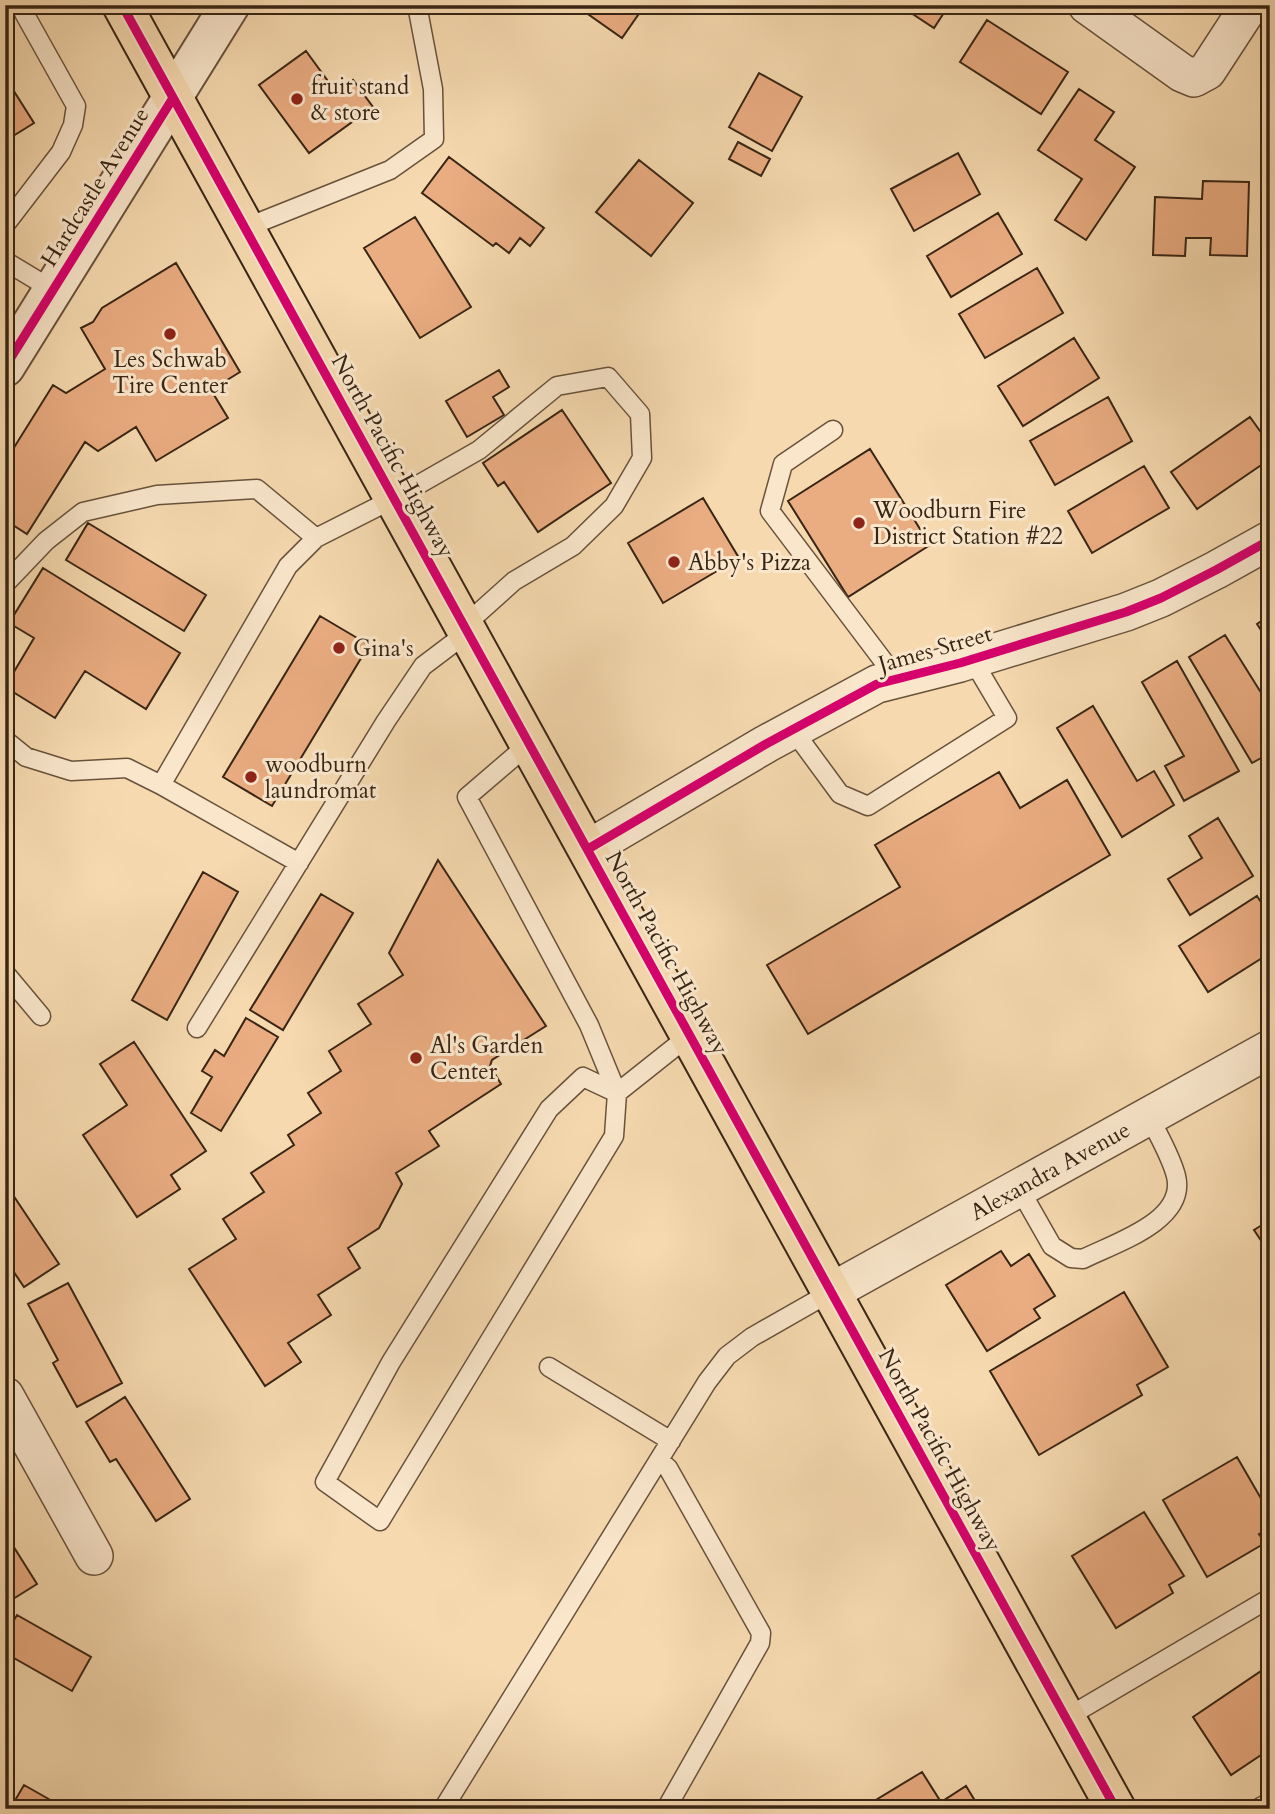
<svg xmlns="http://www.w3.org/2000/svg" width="1275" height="1814" font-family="Cardo,serif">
	<rect width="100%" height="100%" fill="#f6d9af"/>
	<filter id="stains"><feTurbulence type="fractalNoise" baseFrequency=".00286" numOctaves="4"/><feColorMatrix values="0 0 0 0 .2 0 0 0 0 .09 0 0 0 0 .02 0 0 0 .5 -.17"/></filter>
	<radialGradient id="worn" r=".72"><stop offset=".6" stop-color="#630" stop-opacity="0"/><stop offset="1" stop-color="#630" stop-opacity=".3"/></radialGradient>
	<path fill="#eaac81" stroke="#382515" stroke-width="2" d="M575,5H645L622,38Z
		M899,5H949L934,28Z
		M987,20L1068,72L1041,114L960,62Z
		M306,51L336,92L353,80L373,107L309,153L259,85Z
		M759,73L802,97L772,151L729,127Z
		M5,77L34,123L5,141Z
		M1079,89L1114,112L1095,140L1135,167L1086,240L1055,220L1082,179L1038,150Z
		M738,142L770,159L761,176L729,159Z
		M958,153L980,194L914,231L891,189Z
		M449,157L544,228L530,246L520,238L509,253L496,243L493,246L422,193Z
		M639,160L693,203L651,256L596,212Z
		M1203,181L1249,182L1247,256L1210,255L1211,238H1186L1185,256L1153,255L1155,197L1202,199Z
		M998,213L1022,254L951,297L927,256Z
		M415,217L471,307L420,338L364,248Z
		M176,263L240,372L211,390L228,418L156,461L136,427L98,451L85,442L27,534L5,520V462L53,385L66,393L105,369L81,328L93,322L102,308Z
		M1037,268L1063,313L985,358L959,314Z
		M1074,338L1099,378L1023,426L998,386Z
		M499,370L509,387L493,397L504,415L467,437L446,401Z
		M1108,397L1132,441L1055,485L1030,441Z
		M562,410L611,483L538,532L504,482L498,486L483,463Z
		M1250,417L1270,445V459L1197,509L1171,472Z
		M870,449L930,545L848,597L788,501Z
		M1144,466L1169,508L1092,553L1068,511Z
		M703,498L739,558L663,603L628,543Z
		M88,523L206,595L184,631L66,560Z
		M43,568L180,653L146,709L85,671L55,718L5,687L34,638L9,623Z
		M1270,615V644L1257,624Z
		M320,616L369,645L272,806L223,777Z
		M1225,635L1270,707V753L1252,763L1189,657Z
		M1177,661L1239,771L1184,801L1165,766L1184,756L1142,682Z
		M1093,706L1137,781L1154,771L1174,805L1122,837L1057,728Z
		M999,772L1020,808L1067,780L1110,855L808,1034L767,965L900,887L875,845Z
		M1218,818L1253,876L1190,915L1168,879L1202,858L1189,836Z
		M438,860L546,1026L492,1060L490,1066L501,1084L429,1131L439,1146L396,1173L402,1184L379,1228L348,1248L360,1268L318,1295L331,1315L288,1343L301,1362L265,1386L189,1269L236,1239L223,1219L264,1192L251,1173L294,1145L288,1135L321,1113L308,1093L341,1071L329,1051L371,1024L358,1004L403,975L389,953Z
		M203,872L238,892L167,1020L132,1000Z
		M321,894L353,913L283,1030L250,1010Z
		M1257,896L1270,916V953L1208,992L1179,946Z
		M246,1018L278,1037L221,1131L191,1113L212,1077L202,1071L215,1050L224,1056Z
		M134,1042L206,1151L171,1175L180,1189L137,1217L83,1135L127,1105L100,1064Z
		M5,1183L59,1264L24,1287L5,1259Z
		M1270,1220V1254L1254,1230Z
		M1001,1251L1011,1266L1029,1254L1055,1296L1034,1309L1040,1318L987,1351L946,1285Z
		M68,1283L122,1383L77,1407L53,1363L58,1360L28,1304Z
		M1124,1292L1168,1367L1137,1385L1142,1395L1039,1455L990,1371Z
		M125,1397L190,1499L156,1521L116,1459L110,1462L86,1422Z
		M1237,1457L1270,1514V1528L1259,1534L1265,1543L1207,1577L1163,1500Z
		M1144,1512L1184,1576L1169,1585L1173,1593L1116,1628L1072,1556Z
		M5,1533L37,1584L5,1604Z
		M17,1615L91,1657L72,1691L5,1653V1635Z
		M1270,1665V1749L1231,1775L1193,1717Z
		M922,1772L941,1802L966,1786L980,1809H861Z
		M24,1785L61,1806L59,1809H10Z"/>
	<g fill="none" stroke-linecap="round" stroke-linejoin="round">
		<defs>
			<path id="service" d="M5,225L61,152L73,125L76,106L24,13
				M245,228L390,170L434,139L433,89L417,5
				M5,261L53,290
				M833,430L783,464L770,511L897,679
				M5,584L46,541L83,512L157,495L257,489L316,538
				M793,730L840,794L868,806L1007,718L972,659
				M5,740L26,757L71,771L127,768L161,785
				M530,743L467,797L589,1025L617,1093L614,1136L380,1521L325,1482L391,1362L549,1109L583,1077L617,1093
				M299,863L161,785L288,566L316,538L395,498L479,450L557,386L608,377L640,414L642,458L614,506L573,546L514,581L465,625
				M5,973L41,1016
				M197,1028L386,721L423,666L468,632
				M617,1093L690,1035
				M1019,1188L1052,1246L1071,1258L1083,1259C1115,1243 1187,1221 1176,1176C1171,1156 1158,1135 1149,1116
				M549,1367L671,1441
				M659,1460L668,1468L761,1633L760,1643L666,1809
				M1066,1718L1270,1598
				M443,1809L707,1382L727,1356L752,1337L831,1292
				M1257,1809L1270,1802"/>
			<path id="minor" d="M1087,5L1182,73L1194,78L1207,71L1250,5
				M588,849L766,744L877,684L960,663L1126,612L1161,598L1216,570L1270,540
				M831,1292L1270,1049
				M5,1396L94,1556"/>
			<path id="tertiary" d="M5,367L230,5"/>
			<path id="primary" d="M122,5L1116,1809"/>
		</defs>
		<use href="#service" stroke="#68523c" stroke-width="21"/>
		<use href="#minor" stroke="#68523c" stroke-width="40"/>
		<use href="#tertiary" stroke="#68523c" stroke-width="42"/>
		<use href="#primary" stroke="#382515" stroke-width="42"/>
		<use href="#service" stroke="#f9e6cb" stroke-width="18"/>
		<use href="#minor" stroke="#f9e6cb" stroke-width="37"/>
		<use href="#tertiary" stroke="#f9e6cb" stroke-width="38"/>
		<use href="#primary" stroke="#f6d9af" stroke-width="38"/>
		<defs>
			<path id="cycleway" d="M122,5L1116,1809
				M5,367L173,98
				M588,849L766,744L877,684L960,663L1126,612L1161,598L1216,570L1270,540"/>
		</defs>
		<use href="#cycleway" stroke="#f9e6cb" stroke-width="13"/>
		<use href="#cycleway" stroke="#d6006c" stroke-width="9"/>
	</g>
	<g fill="#8f2418" stroke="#f9e6cb" stroke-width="2.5">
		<circle cx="297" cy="99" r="7"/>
		<circle cx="170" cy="334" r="7"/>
		<circle cx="859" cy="523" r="7"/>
		<circle cx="674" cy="562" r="7"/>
		<circle cx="339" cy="648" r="7"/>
		<circle cx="251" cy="777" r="7"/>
		<circle cx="416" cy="1058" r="7"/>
	</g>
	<g text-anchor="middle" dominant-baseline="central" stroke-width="6" stroke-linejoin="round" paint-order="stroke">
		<g font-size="23" fill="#382515" stroke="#f9e6cb" text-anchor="start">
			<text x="311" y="86">fruit stand<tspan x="311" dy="26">&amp; store</tspan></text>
			<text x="170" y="359" text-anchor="middle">Les Schwab<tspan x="170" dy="26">Tire Center</tspan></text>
			<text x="873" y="510">Woodburn Fire<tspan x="873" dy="26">District Station #22</tspan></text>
			<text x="688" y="562">Abby's Pizza</text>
			<text x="353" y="648">Gina's</text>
			<text x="265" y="764">woodburn<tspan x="265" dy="26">laundromat</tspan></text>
			<text x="430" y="1045">Al's Garden<tspan x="430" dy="26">Center</tspan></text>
		</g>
		<g font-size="23" fill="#382515" stroke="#f9e6cb">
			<text transform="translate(95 187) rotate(-58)">Hardcastle Avenue</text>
			<text transform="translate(393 456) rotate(61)">North Pacific Highway</text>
			<text transform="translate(935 649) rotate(-16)">James Street</text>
			<text transform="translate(667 953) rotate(61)">North Pacific Highway</text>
			<text transform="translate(1050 1171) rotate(-29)">Alexandra Avenue</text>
			<text transform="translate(940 1450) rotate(61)">North Pacific Highway</text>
		</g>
	</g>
	<rect width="1275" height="1814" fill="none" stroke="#f6d9af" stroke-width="28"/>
	<rect x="7" y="7" width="1261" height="1800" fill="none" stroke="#382515" stroke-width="3.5"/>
	<rect x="14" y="14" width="1247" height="1786" fill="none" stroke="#382515" stroke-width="2"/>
	<rect width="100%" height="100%" filter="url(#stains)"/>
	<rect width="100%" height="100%" fill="url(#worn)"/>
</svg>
